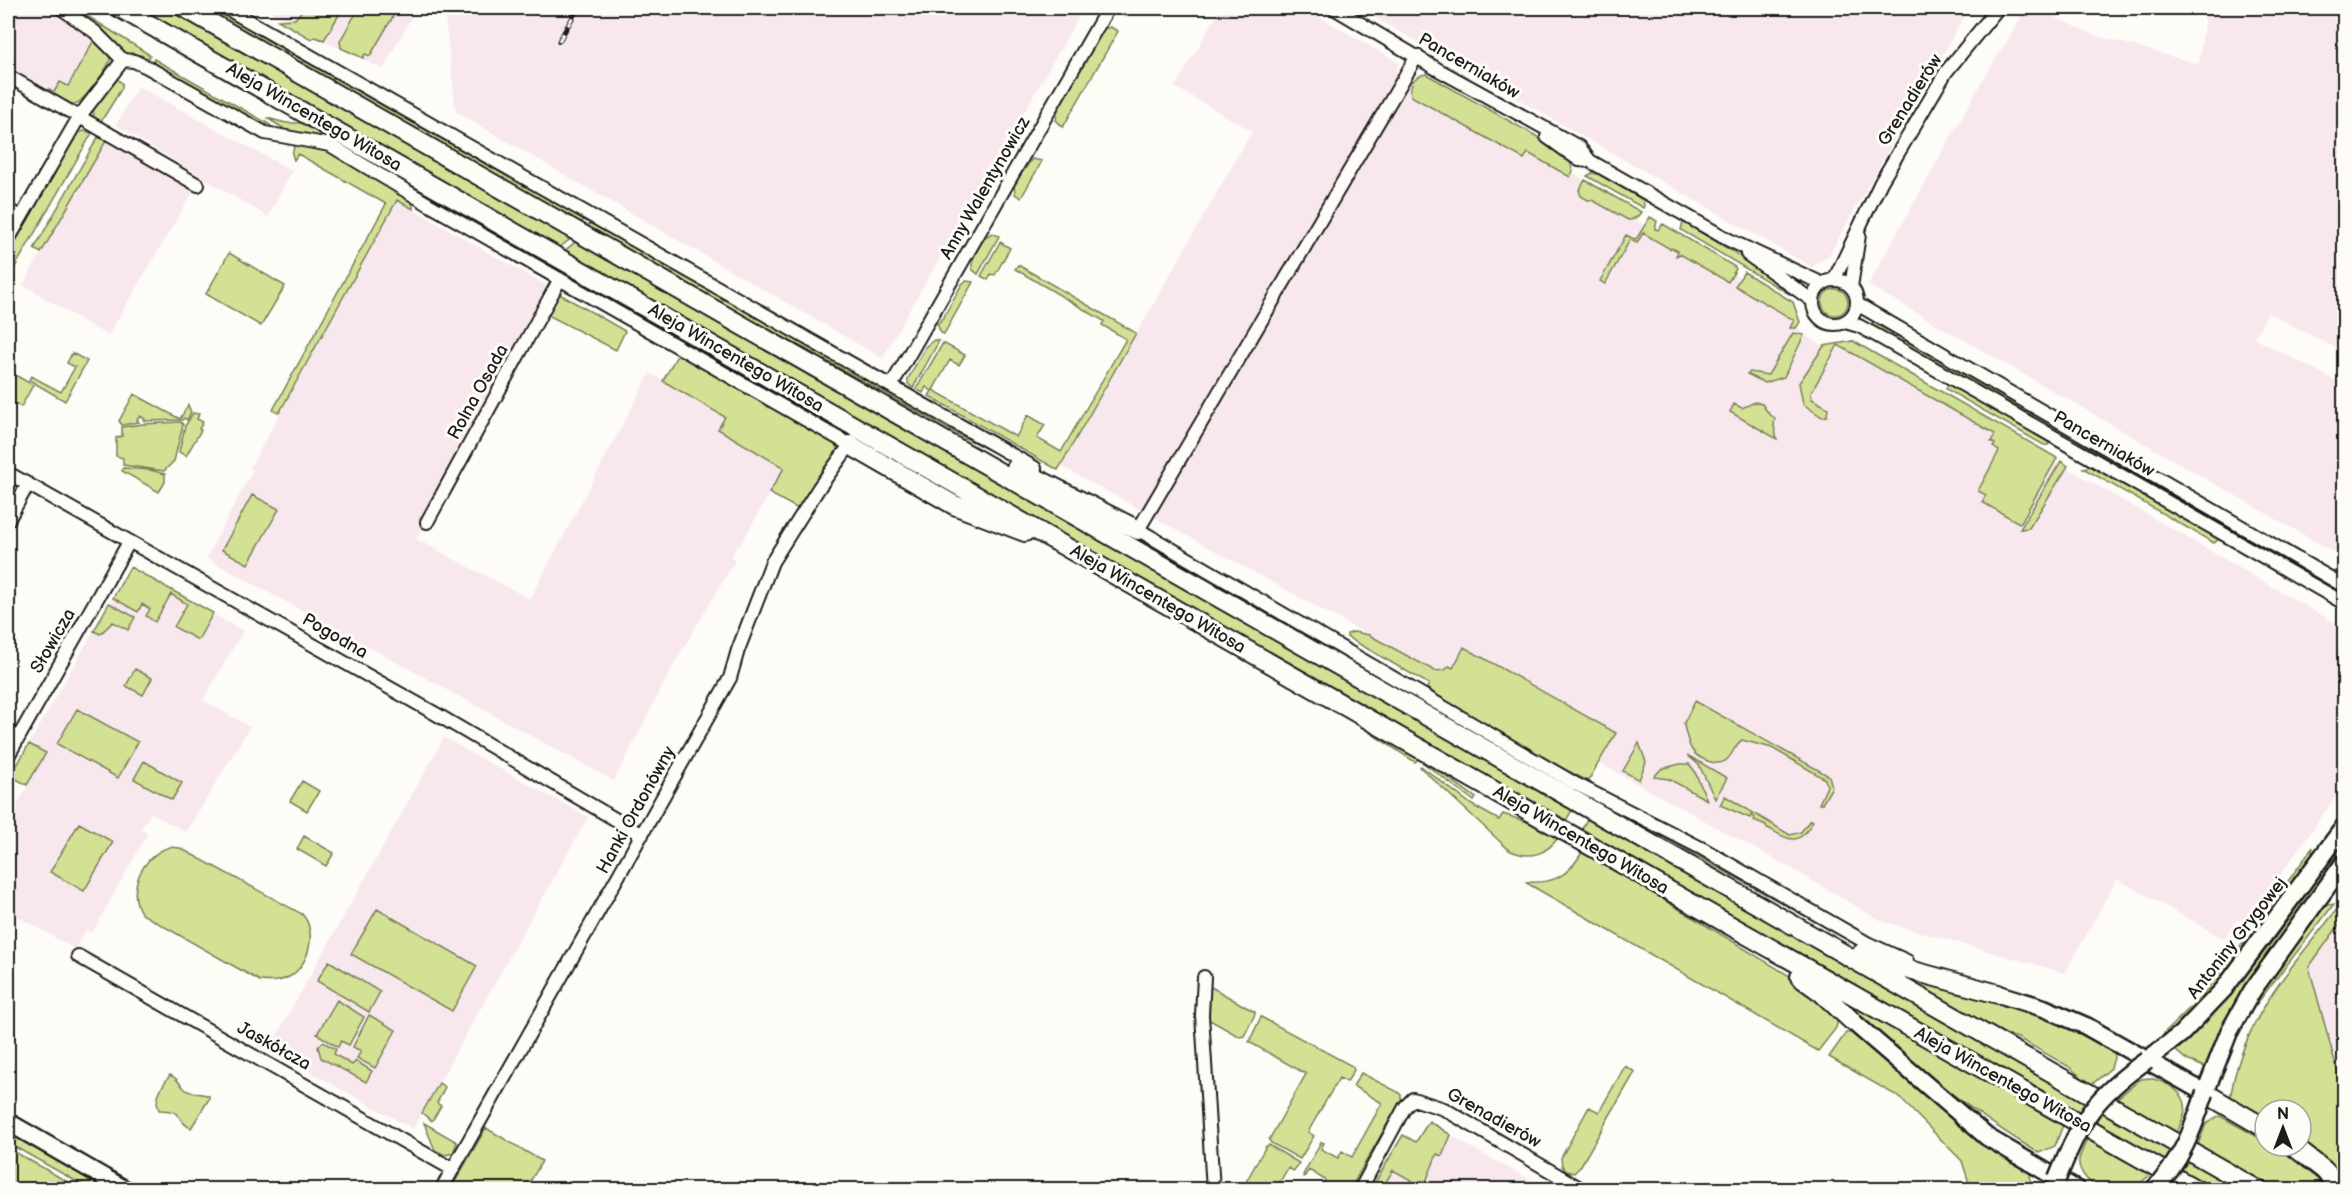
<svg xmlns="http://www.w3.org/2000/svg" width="2352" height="1197" font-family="'Balsamiq Sans',sans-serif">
	<rect width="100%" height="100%" fill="#fdfcf7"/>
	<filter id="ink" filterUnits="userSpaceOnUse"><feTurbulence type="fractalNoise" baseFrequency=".0167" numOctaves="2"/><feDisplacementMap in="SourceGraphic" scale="12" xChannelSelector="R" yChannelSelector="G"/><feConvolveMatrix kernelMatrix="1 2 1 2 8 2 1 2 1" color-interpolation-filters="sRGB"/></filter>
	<g filter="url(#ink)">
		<path fill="#f8e8ee" d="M8,8H46L84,30L100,44L94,40L68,87L54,92L8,66Z
			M265,8H417L383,69L315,37Z
			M444,8H1084L882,358L456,112Z
			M1221,8H1304L1400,63L1396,70L1583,179L1578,189L1794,307L1800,333L1824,346L1848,342L2344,628V785L2246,923L2238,919L2224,939L2117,879L2065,973L1881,921L1801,874L1061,466L1252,131L1175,87Z
			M1358,8H1969L1829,255L1812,267Z
			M2027,8H2036L2094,35L2199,64L2206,8H2344V352L2268,313L2254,338L2344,385V558L1868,285L1981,83Z
			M138,86L292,171L268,217L116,125Z
			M108,137L195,188L108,336L23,285Z
			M397,200L549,287L416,539L530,599L650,373L791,457L740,545L736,547L731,557L735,561L673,666L614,781L206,558L253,470L250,468Z
			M130,567L243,631L203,700L250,727L186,832L151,813L141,829L148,833L92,933L86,930L75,949L8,911V821L46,753L29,744Z
			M444,738L588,817L413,1129L269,1049Z
			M2344,918V1095L2309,967Z
			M1429,1121L1467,1145L1547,1189L1371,1190L1403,1135L1416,1142Z"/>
		<path fill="#d3e194" stroke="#787e58" stroke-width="1.5" d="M135,8H169L573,237L557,249Z
			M199,8H216L584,219L580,225Z
			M304,8H343L324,40L315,37L311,39L278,20L295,19Z
			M359,8H378L390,14L394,8H398L370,56L365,54L363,58L341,48L340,41Z
			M76,9L150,55L148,59L141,55L125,54L105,34L75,11Z
			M1110,27L1118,31L1063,127L1056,120L1057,112L1103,29Z
			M94,40L109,54L110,60C108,68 84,100 77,103C68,107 58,98 50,94L49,89L54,92L60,82L68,86Z
			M154,59L269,124L278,133L153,63Z
			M1426,74L1536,136L1569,159L1573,171L1570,177L1528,153L1524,159L1411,96C1409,84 1414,76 1426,74Z
			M116,78L122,83V88L100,123L94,117L93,108Z
			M267,118L286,123H305L547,257L541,262L334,143L308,134L284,132L283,128Z
			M84,131L92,133L15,267L9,263L8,255L78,133Z
			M98,137L106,141L41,253L34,249Z
			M295,144L319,146L412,200L413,209L397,200L279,413L273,410L386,204L298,154L294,160L292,154Z
			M1032,159L1042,161L1021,198L1015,194L1014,184Z
			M1592,173L1598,174L1643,200L1644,206L1643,208L1587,176Z
			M1585,180L1641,212C1638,217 1633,220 1628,220L1592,200H1588L1581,196L1579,190Z
			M1650,217L1657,221L1655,229L1658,230L1663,224L1735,267L1736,269L1728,282L1680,254L1676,256L1678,251L1672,248L1670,249L1643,233L1637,243L1630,240L1605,284L1600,281L1626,235L1634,239L1637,238Z
			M591,222L877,386L887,389L1007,459L959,435L804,348L741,317L586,228Z
			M1683,222L1732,251L1790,292L1789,294L1681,230Z
			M992,233L999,236L978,274L972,269C971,259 982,237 992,233Z
			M578,240L1574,807L1565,822L563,252Z
			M1000,242L1010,248L995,275L991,274L988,280L981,276Z
			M229,253L285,286L261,326L206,294Z
			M554,262L836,422L866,444L869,450L548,266Z
			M1018,265L1136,333L1058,470L929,396L932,391L926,387L923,393L916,389L943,343L965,355L959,365L950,360L933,390L1016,437L1028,415L1045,425L1037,438L1061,452L1126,339L1102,325L1104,321L1015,269Z
			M1744,272L1793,302L1800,322L1796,328H1790L1794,320L1735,286Z
			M966,281L973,282L944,334L941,333L937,324L943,318L962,284Z
			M1822 302a13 13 0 1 1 26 0a13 13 0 1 1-26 0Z
			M556,292L625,331L616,350L544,313Z
			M1873,322L2057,428L2056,431L1871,325Z
			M1793,333L1804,335L1784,377L1765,383L1747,374L1750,372L1768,375Z
			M934,340L939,341L913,388L908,384V379L926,346Z
			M1853,341L2057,458L2021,522L2019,523L1982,502L1986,495L1978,491L1999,451L1993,447L1995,444L1991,442L1995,434L1838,345L1811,393L1812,399L1828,408L1827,416L1822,417L1803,404L1799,383L1824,346Z
			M72,353L87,361L65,401L29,380L31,376L61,392L75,367L67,363Z
			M683,354L831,439L837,448V452L800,510L769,493L784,468L718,429L725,417L663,381L676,357Z
			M8,371L33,385L21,407L8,399Z
			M1949,383L2050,441L2048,445H2044L1946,389Z
			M134,394L180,419L188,405L191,412L187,420L184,418L182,420L144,421L145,419L140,416L137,420L139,422L122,425L119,421Z
			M1755,402L1762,404L1769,414L1775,418L1774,426L1777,439L1730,412L1734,404L1742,408Z
			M193,413L199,414L197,419L203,422L199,429L201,430L186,456L179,452L185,426Z
			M181,422L183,425L174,461L164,471L123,465V458L116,456V438L122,436V427L143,424Z
			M2063,431L2227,525L2226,528L2061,434Z
			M2061,461L2068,466L2029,528L2020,529Z
			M1003,465L1088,508L1889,958L1866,950L1643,826L1533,771Z
			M2091,466L2096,467L2220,538L2214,543L2083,468Z
			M123,468L150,470L165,474V482L159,492L122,471Z
			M252,495L279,509L248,564L222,550Z
			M2233,528L2344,592V596L2231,531Z
			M130,567L213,613L198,640L174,627L187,604L171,594L155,622L146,616L150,609L142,604L138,612L113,598Z
			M109,603L135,617L128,630L113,622L100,634L94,631Z
			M1354,632L1369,635L1435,671L1445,670L1449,666L1453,668L1464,647L1616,733L1588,781C1533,754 1478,724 1427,688L1429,684L1347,637V634Z
			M135,669L152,678L143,695L126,686Z
			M1695,701L1829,776L1832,787L1822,804H1819L1827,786L1825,779L1772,748L1742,740C1734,745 1733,756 1725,761C1716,767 1697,758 1692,750C1689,746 1684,728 1684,723Z
			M1331,707L1416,754L1476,798L1474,801L1418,759L1415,762Z
			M77,709L138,742L118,778L57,744Z
			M1639,743L1646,762L1639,780L1623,771Z
			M29,744L46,753L27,785L11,776Z
			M1687,755L1727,778L1715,799L1699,765Z
			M144,761L182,783L172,800L134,779Z
			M1680,764H1689L1694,770L1707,800L1669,779L1654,777L1661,769Z
			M1421,766L1472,805L1499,820L1503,814L1545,828L1559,836C1547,855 1529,860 1509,850L1420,767Z
			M302,781L319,791L307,811L290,801Z
			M1725,796L1790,835L1801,832L1810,820L1813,821C1798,849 1788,839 1766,827V825L1754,820L1755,818L1752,815L1750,818L1720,805Z
			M1588,817L2244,1189H2213L1581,831Z
			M79,823L113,842L84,891L50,872Z
			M304,836L334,853L326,866L297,849Z
			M2344,842V853L2257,973L2207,1068L2187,1060L2176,1051C2243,991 2291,914 2344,842Z
			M170,847L180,848L302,914C318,931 309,966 289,977C279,982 271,982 260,981L142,914C125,891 143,854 170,847Z
			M2313,847L2311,858L2263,923L2253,929Z
			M1583,851L1798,981L1838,1019L1836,1028L1818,1051L1525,882C1555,884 1568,876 1583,851Z
			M2334,904L2255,1006L2260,991L2323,906Z
			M2338,908L2344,911V918L2309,967L2344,1095V1183L2301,1144V1110H2265V1119L2230,1100C2242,1018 2290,970 2338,908Z
			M377,909L477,966L452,1011L351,954Z
			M2244,941C2246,961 2182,1023 2165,1037L2164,1033L2201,997Z
			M329,961L380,992L369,1012L317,981Z
			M1881,966L2049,1016L2116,1051L2111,1068L2091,1085L2068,1066L2018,1038L1995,1031Z
			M1817,983L2064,1122L2055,1146L2039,1153C1958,1105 1889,1043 1817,983Z
			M1211,987L1255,1012V1014L1244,1036L1240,1037L1208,1019V990Z
			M337,1000L364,1017L349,1045L341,1041L338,1047L317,1034Z
			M369,1015L396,1030L375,1068L357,1058L361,1051L353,1047Z
			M1261,1017L1352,1066L1354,1070L1347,1082L1339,1078L1308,1132L1314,1136L1300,1159L1271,1143L1269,1140L1306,1074L1249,1042Z
			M1855,1032L2030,1169L2031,1189H1971L1962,1161L1899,1097L1829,1057L1846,1033Z
			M323,1042L336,1049L334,1054L352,1065L356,1061L372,1071L366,1082L321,1058L318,1047Z
			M1625,1066L1635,1072L1580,1167L1574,1173L1566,1171L1562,1166L1561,1158L1589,1107L1599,1112Z
			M1361,1073L1398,1092L1401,1095V1100L1350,1189H1327L1322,1187L1325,1180L1309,1170L1304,1177L1303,1175L1321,1142L1324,1143L1321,1149L1338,1158L1342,1151L1352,1157L1382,1103L1353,1086Z
			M170,1075C178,1078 179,1084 185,1089C192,1095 201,1092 209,1096V1099L191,1128C176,1122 186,1110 159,1110C153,1097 163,1085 170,1075Z
			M2149,1078C2164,1081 2189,1092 2185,1112C2183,1120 2179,1128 2176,1135L2115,1100L2141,1079Z
			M439,1083L445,1087L437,1103L441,1106L432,1121L422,1113Z
			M2220,1116L2265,1141V1146C2287,1146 2317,1176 2334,1189H2272L2197,1147L2206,1124Z
			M1429,1121L1451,1135L1442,1156L1437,1154L1425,1184L1432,1189H1427L1393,1170L1382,1189H1371L1403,1135L1416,1142Z
			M424,1123L457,1142L453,1153L445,1155L435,1150Z
			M486,1128L542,1161L526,1189H451Z
			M8,1133L106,1189H90L8,1143Z
			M2088,1137L2152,1173L2134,1189C2125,1189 2115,1191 2105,1189C2093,1188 2077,1173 2079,1159C2081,1152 2085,1144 2088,1137Z
			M1269,1145L1299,1163L1294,1171L1288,1168L1276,1189H1242L1266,1146Z
			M8,1148L80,1189H8Z"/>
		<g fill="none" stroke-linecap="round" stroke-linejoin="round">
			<defs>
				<path id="street" d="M61,8L95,32L123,60
					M226,8L1035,468
					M1334,8L1437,69L1579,147L1590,161L1729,240L1823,284
					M123,60L134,61L147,67L265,133L330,145L428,204L850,445L820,486L772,562L738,650L730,678L441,1190
					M8,76L198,185
					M1547,137L1579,160L1590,161
					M8,210L21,217
					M8,240L79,117L123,60
					M1747,254L1813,301
					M1834,280L1881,182L1946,72L1998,8
					M1813 302a22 22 0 1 1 44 0a22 22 0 1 1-44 0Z
					M1851,287L1859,235
					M1857,304L2344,586
					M1845,322L1859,326L1881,338L2344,603
					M891,386L1108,8
					M8,473L436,714L642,835
					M8,520L28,484
					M427,522L560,279
					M1132,526L1574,783L1703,849L1867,943L1907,961
					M1138,530L1417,56
					M8,756L129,542
					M78,956L452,1169
					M1204,977L1202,1015L1213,1190
					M1360,1190L1405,1107L1413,1099L1444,1109L1583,1190"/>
				<path id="secondary" d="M1998,994L2044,1008L2086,1026L2205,1093L2229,1032L2252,991L2344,863
					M1852,1021L1987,1137L2077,1190
					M2147,1060L2181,1034L2224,989L2344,827
					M8,1122L126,1190"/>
				<path id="primary" d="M120,8L1689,902L2197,1190
					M185,8L2258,1190
					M850,445L954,505L1025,532
					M1016,468L1138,530
					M1862,953L1899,967L1998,994
					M1800,977L1821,992L1852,1021
					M2205,1093L2265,1128
					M2293,1146L2324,1170L2342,1190"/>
			</defs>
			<use href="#street" stroke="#1c1c1c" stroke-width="16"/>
			<use href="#secondary" stroke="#1c1c1c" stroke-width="21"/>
			<use href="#primary" stroke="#1c1c1c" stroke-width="22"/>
			<use href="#street" stroke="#fdfcf7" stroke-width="12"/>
			<use href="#secondary" stroke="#fdfcf7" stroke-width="16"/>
			<use href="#primary" stroke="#fdfcf7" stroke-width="18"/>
			<defs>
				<path id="rail" d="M559,41L578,8"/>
			</defs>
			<use href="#rail" stroke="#1c1c1c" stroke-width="5"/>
			<use href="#rail" stroke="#fdfcf7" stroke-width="3" stroke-dasharray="9" stroke-linecap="butt"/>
			<defs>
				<path id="secondary-bridge" d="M2057,1179C2082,1118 2093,1098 2147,1060
					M2153,1190C2181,1163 2193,1129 2205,1093"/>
			</defs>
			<use href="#secondary-bridge" stroke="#1c1c1c" stroke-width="21" stroke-linecap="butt"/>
			<use href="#secondary-bridge" stroke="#fdfcf7" stroke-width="16"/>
		</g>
	</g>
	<g text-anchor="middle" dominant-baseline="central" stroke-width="6" stroke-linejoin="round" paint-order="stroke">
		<g font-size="18" fill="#1c1c1c" stroke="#fdfcf7">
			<text transform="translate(1469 66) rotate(30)">Pancerniaków</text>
			<text transform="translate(1910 100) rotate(-58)">Grenadierów</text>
			<text transform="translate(314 117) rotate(30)">Aleja Wincentego Witosa</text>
			<text transform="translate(985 188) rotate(-60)">Anny Walentynowicz</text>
			<text transform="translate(736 358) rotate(30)">Aleja Wincentego Witosa</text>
			<text transform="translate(478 392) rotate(-61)">Rolna Osada</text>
			<text transform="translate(2104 444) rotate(30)">Pancerniaków</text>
			<text transform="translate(1158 599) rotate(30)">Aleja Wincentego Witosa</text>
			<text transform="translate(335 636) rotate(30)">Pogodna</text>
			<text transform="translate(53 641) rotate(-60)">Słowicza</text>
			<text transform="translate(636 810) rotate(-61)">Hanki Ordonówny</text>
			<text transform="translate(1581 840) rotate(30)">Aleja Wincentego Witosa</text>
			<text transform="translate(2237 938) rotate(-52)">Antoniny Grygowej</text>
			<text transform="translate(274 1046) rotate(29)">Jaskółcza</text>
			<text transform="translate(2003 1080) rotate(29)">Aleja Wincentego Witosa</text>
			<text transform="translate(1494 1118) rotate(29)">Grenadierów</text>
		</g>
	</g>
	<rect width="2352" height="1197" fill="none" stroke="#fdfcf7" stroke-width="30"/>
	<rect x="15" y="15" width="2322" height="1167" fill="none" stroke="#1c1c1c" stroke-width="2" filter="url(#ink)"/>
	<g transform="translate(2283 1128)"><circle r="28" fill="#fdfcf7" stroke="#a3a29f" stroke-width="1.5"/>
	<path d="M0-4.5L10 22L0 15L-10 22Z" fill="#1c1c1c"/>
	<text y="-9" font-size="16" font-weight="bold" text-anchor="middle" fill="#1c1c1c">N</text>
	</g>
</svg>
